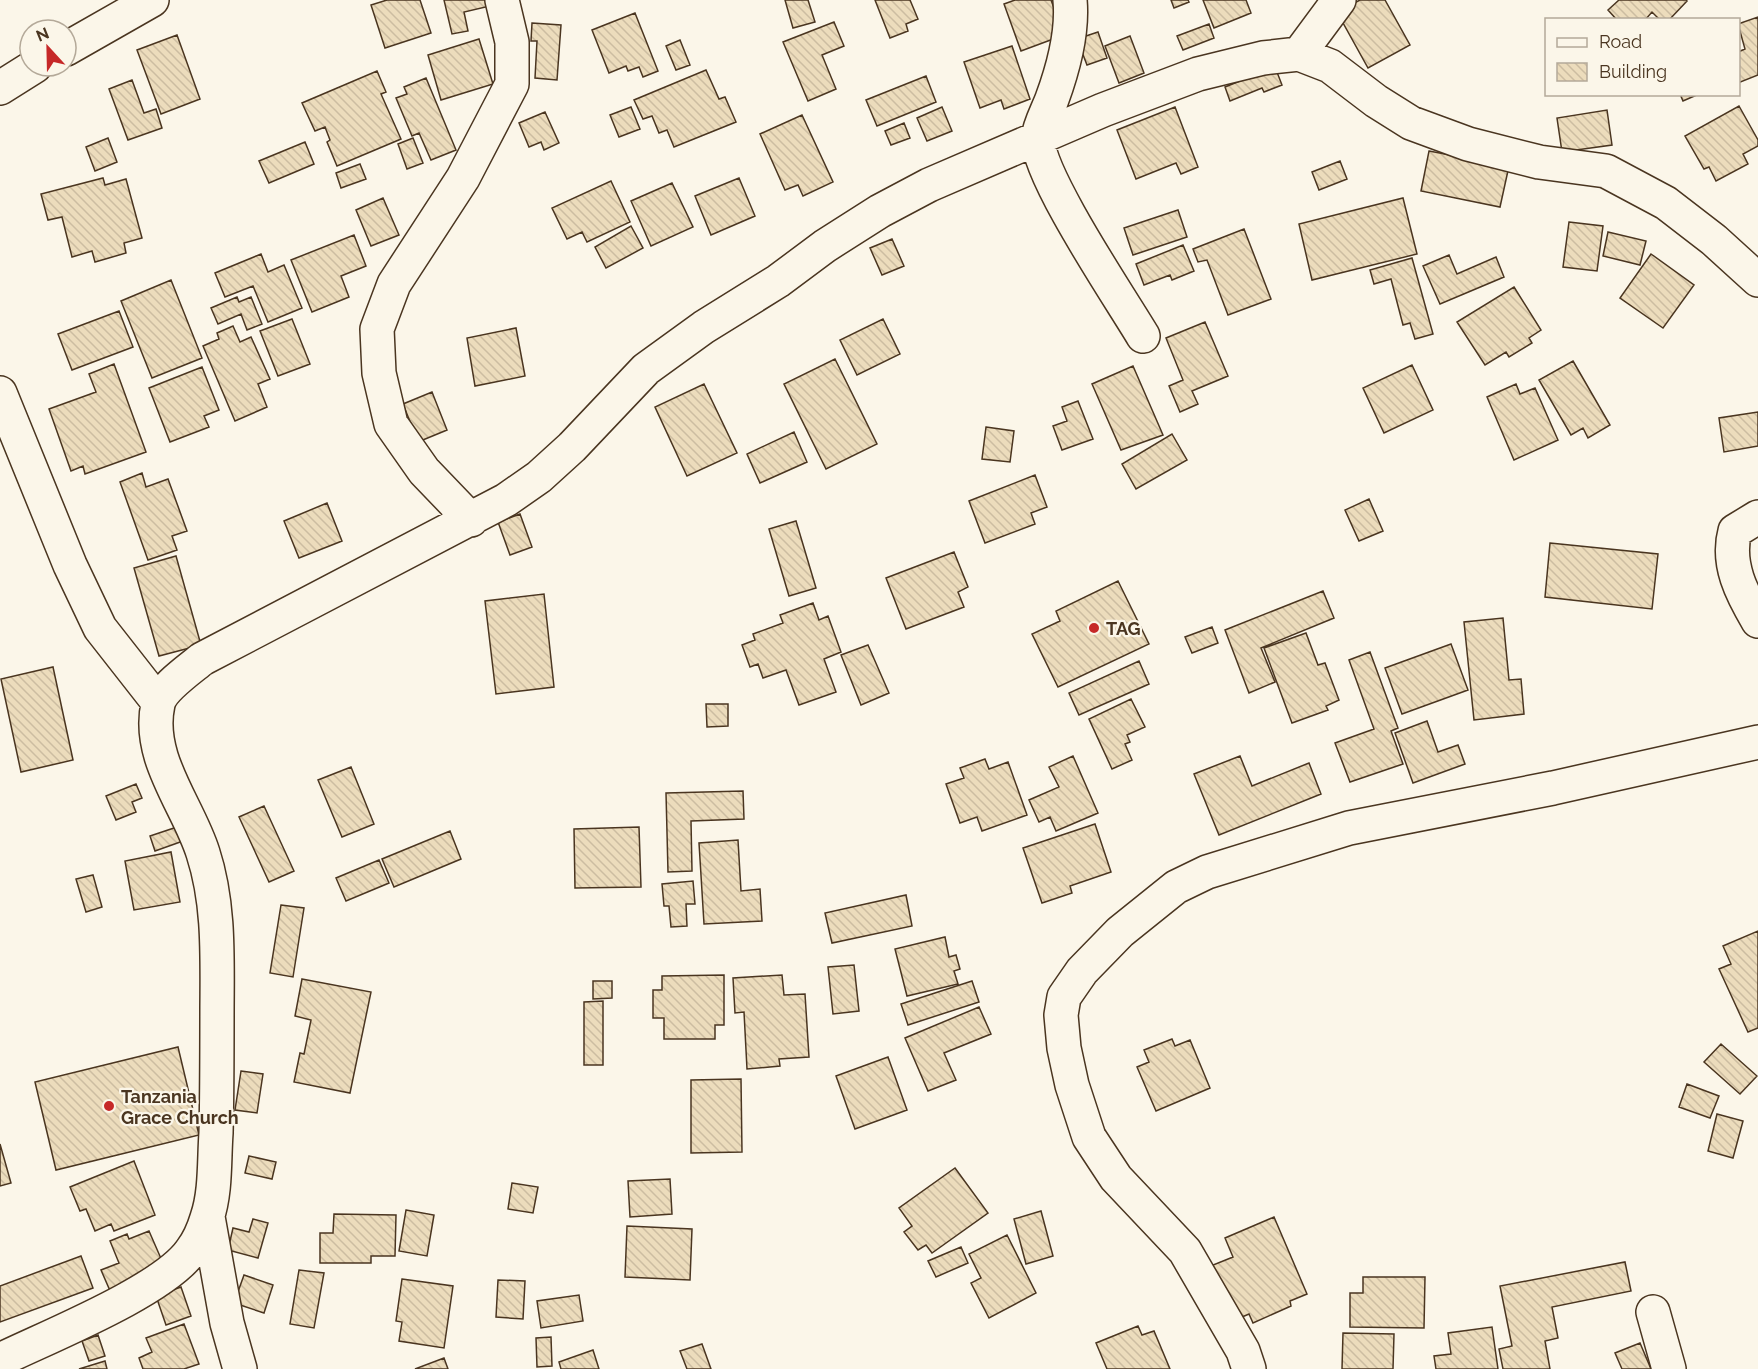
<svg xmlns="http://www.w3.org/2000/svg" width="1758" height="1369" font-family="Raleway,sans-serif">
	<defs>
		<pattern id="building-back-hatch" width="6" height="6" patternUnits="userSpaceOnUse" patternTransform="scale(1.5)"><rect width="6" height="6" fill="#ecdcbc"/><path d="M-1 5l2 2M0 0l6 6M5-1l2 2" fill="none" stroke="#ccbda1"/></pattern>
	</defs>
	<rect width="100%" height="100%" fill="#fbf6e9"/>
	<path fill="url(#building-back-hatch)" stroke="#4a3520" stroke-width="1.5" d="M387,0H420L431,33L385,48L371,5Z
		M444,0H489L490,6L464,12L468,31L452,34Z
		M785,0H808L815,22L793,28Z
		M875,0H910L918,19L906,24L908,31L890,38Z
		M1015,0H1051L1064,35L1021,51L1004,4Z
		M1171,0H1188L1189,2L1174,8Z
		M1203,0H1246L1251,13L1214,28Z
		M1360,0H1385L1410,45L1368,68L1337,12Z
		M1619,0H1686L1687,1L1669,20H1660L1652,12L1645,20H1617L1608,10Z
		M635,13L658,71L643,77L639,67L628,71L626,66L609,73L592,30Z
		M1758,17V75L1738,83V52L1745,49L1738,24Z
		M834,22L844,46L822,55L836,89L808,101L783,42Z
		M532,23L561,25L557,80L535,78L537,41H531Z
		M1209,24L1214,38L1183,50L1177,36Z
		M1098,32L1107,58L1087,65L1077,39Z
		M177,35L200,99L161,114L137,50Z
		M1130,36L1144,73L1119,83L1105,46Z
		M479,39L493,84L441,100L428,55Z
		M680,40L690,65L676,70L666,46Z
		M1012,46L1030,99L1004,109L1001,100L980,108L964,62Z
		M1275,67L1282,85L1264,92L1262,88L1230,101L1225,87Z
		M706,70L719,99L725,97L736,122L674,147L667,130L659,133L652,116L643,119L634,100Z
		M377,71L386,92L381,94L401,139L337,166L327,142L330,140L325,127L315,131L302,103Z
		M926,76L936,102L877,126L866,100Z
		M426,78L456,150L431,160L419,133L412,136L396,98L407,94L404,87Z
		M132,80L144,113L156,109L162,128L128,140L109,89Z
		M1680,94H1699L1683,101Z
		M1739,106L1758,140V146L1743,154L1748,164L1716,181L1709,167L1704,169L1685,136Z
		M631,107L640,129L619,137L610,115Z
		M942,107L952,131L927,141L917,118Z
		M1175,107L1198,167L1181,174L1176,163L1136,179L1117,130Z
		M1607,110L1612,145L1562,152L1557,118Z
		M545,112L559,143L544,150L541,142L529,147L519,123Z
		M802,115L833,182L803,196L798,185L785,190L760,134Z
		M904,123L910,138L891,145L885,131Z
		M108,138L117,162L95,171L86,147Z
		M413,138L423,163L407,169L398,144Z
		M305,142L314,164L269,183L259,161Z
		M1429,151L1509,166L1500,207L1421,191Z
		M1340,161L1347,179L1319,190L1312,172Z
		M360,164L366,179L341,188L336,173Z
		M103,178L105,185L126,179L142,238L124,243L126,253L95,262L92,251L72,257L62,217L48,220L41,194Z
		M739,178L755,216L711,235L695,196Z
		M611,181L630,222L587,242L582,232L567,239L552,208Z
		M672,183L693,227L651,246L631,201Z
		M383,198L399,235L371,246L356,210Z
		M1403,198L1417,254L1312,280L1299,224Z
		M1178,210L1187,237L1133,255L1124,228Z
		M1569,222L1603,226L1597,271L1563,267Z
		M631,226L643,248L606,268L595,247Z
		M1244,229L1271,299L1228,315L1207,260L1198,262L1193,249Z
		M1608,232L1646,241L1640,265L1603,256Z
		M354,235L366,266L341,276L349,297L312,312L291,260Z
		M892,239L904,266L882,275L870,248Z
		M1183,245L1194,271L1172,280L1170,275L1144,285L1136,264Z
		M261,254L268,272L284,265L302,308L268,322L253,286L225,297L215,273Z
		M1651,254L1694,285L1663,328L1620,298Z
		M1449,255L1457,274L1496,257L1504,277L1440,304L1423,266Z
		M1412,258L1433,334L1415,339L1410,323L1403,325L1391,279L1374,284L1370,270Z
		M171,280L202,358L152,378L121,301Z
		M1514,287L1541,330L1529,338L1532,343L1509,357L1506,352L1485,365L1457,322Z
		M237,297L239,302L251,297L262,324L247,330L241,314L218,324L211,308Z
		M119,311L133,347L72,370L58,334Z
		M292,319L310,364L278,376L260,331Z
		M883,319L900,354L857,375L840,340Z
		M1205,322L1228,376L1192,391L1198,404L1180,412L1169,386L1183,380L1166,338Z
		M233,326L240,342L251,337L270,379L258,384L267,407L235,421L203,346L219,339L217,333Z
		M516,328L525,376L475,386L467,338Z
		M835,359L877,444L826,469L784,384Z
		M1573,361L1610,425L1588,438L1583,428L1571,435L1539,380Z
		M114,364L146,452L85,474L83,466L71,471L49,409L96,392L89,374Z
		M1412,365L1433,410L1384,433L1363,388Z
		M1133,366L1163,435L1121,450L1092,384Z
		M202,367L219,410L204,416L209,427L170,442L149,388Z
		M704,384L737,453L687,476L655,407Z
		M1516,384L1520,394L1535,388L1558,440L1514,460L1487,397Z
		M432,392L447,430L418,442L403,404Z
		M1078,401L1093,439L1062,450L1053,426L1067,421L1062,407Z
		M1758,412V446L1724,452L1719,418Z
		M986,427L1014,431L1010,462L982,459Z
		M794,432L807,462L760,483L747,454Z
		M1172,434L1187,460L1136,489L1122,464Z
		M142,473L146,487L168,479L187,531L172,536L177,550L148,560L120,482Z
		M1035,475L1047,507L1031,513L1035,524L985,543L969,501Z
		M1369,499L1383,531L1359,541L1345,510Z
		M327,503L342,541L299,558L284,521Z
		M520,514L532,547L510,555L498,522Z
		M796,521L816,588L789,596L769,529Z
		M1550,543L1658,554L1652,609L1545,597Z
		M954,552L968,587L958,592L964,607L906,629L886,578Z
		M176,556L201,645L159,656L134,568Z
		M1118,581L1149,644L1058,687L1032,634L1060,621L1056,611Z
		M1323,591L1334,618L1261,648L1275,682L1249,693L1225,630Z
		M544,594L554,687L496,694L485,601Z
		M813,603L819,620L828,616L841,652L824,659L836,692L799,705L786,670L763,678L758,664L750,667L742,645L755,640L753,634L783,623L780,615Z
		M1503,618L1509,680L1521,679L1524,714L1474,720L1464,622Z
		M1212,627L1218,643L1192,653L1185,637Z
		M1306,633L1318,665L1325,663L1339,700L1326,706L1328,710L1292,723L1264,648Z
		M1451,644L1468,690L1402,714L1385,668Z
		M868,645L889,693L861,705L841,655Z
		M1370,652L1398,728L1391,731L1403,764L1350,782L1335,743L1374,729L1349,660Z
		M1139,661L1149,684L1079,715L1069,693Z
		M53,667L73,760L21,772L1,679Z
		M1131,699L1145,727L1127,735L1130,742L1125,744L1132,760L1112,769L1089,719Z
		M706,704H728V726L707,727Z
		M1427,721L1438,752L1458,745L1465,764L1413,783L1395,733Z
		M1073,756L1098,813L1056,831L1050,817L1039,822L1029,800L1059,787L1049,767Z
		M1240,756L1252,786L1309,763L1321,794L1219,835L1194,774Z
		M985,759L989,769L1008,762L1027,815L982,831L977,817L960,823L946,784L964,778L960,768Z
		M351,767L374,824L342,837L318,780Z
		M136,784L142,798L132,802L136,812L116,820L106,796Z
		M743,791L744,819L691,821L692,871L668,872L666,793Z
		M264,806L294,871L269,882L239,817Z
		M1095,824L1111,872L1070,886L1072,893L1042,903L1023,848Z
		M177,827L183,841L155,851L150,836Z
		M639,827L641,887L575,888L574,829Z
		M450,831L461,859L394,887L382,859Z
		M738,840L741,891L760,889L762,921L704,924L699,843Z
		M171,852L180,902L134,910L125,861Z
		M379,860L389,883L346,901L336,878Z
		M93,875L102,907L86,912L76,879Z
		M693,881L695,904H686L687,926L671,927L669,906H664L662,884Z
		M906,895L912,926L832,943L825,913Z
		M281,905L304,908L293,977L270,973Z
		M1758,931V1028L1748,1032L1719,969L1731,964L1723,946Z
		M945,937L949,957L956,955L960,969L954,971L958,984L907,996L895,949Z
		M854,965L859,1011L833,1014L828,967Z
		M724,975V1025H715V1039H664V1018H653V990H662V976Z
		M782,975L784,995L805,994L809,1057L779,1059L780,1066L747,1069L744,1012L735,1013L733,978Z
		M302,979L371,992L350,1093L294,1082L300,1053L304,1054L311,1020L295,1016Z
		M593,981H612V998L593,999Z
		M972,981L979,1002L908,1025L901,1004Z
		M603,1001V1065H584V1002Z
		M979,1007L991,1034L944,1053L956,1080L928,1091L905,1038Z
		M1172,1039L1175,1046L1190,1040L1210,1088L1156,1111L1137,1067L1149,1062L1144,1050Z
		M1721,1044L1757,1076L1740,1094L1704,1062Z
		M178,1047L199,1135L56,1170L35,1082Z
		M888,1057L907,1110L855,1129L836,1076Z
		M241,1071L263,1074L257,1113L235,1110Z
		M741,1079L742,1152L691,1153V1080Z
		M1687,1084L1719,1096L1710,1118L1679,1107Z
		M1717,1114L1743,1121L1733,1158L1708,1151Z
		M0,1144L11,1183L0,1186Z
		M249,1156L276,1162L272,1179L245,1173Z
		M134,1161L155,1215L114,1231L111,1224L95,1231L86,1209L80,1211L70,1187Z
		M955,1168L988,1213L932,1253L926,1245L918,1250L904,1232L912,1226L899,1208Z
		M670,1179L672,1214L630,1217L628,1181Z
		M512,1183L538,1187L533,1213L508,1209Z
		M406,1210L434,1215L427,1256L399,1251Z
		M1041,1211L1053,1256L1026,1264L1014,1219Z
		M334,1214L396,1215L395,1256H371V1263H320V1233H333Z
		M1274,1217L1307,1294L1290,1301L1291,1306L1253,1323L1249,1314L1235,1320L1203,1269L1233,1257L1225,1238Z
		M253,1219L268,1223L258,1258L228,1250L233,1228L249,1232Z
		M627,1226L692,1229L690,1280L625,1277Z
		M149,1231L166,1270L111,1293L101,1270L119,1263L110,1241L127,1234L129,1239Z
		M1007,1235L1036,1293L989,1318L971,1283L981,1278L969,1254Z
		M961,1247L968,1263L936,1277L928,1261Z
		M81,1256L93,1288L0,1322V1286Z
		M1625,1262L1631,1291L1552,1307L1558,1338L1545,1341L1550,1369H1503L1499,1349L1512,1346L1500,1286Z
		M299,1270L324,1273L314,1328L290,1324Z
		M244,1275L273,1285L264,1313L234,1303Z
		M1363,1277H1425L1424,1328L1350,1327V1293H1363Z
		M402,1279L453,1286L444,1348L399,1341L402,1322L396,1321Z
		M498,1280L525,1281L523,1319L496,1317Z
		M181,1287L191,1316L166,1325L156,1296Z
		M579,1295L583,1321L541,1328L537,1301Z
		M184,1324L199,1364L184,1369H143L139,1358L152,1352L146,1338Z
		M1138,1326L1142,1335L1154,1331L1170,1369H1107L1096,1343Z
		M1492,1327L1498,1369H1436L1434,1356L1451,1354L1448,1333Z
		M1343,1333L1394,1334L1393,1369H1342Z
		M98,1335L105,1356L89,1361L82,1341Z
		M551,1337L552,1366L537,1367L536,1338Z
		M1640,1343L1651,1369H1622L1615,1353Z
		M702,1344L711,1369H687L680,1351Z
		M593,1350L599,1369H561L559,1362Z
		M444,1358L448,1369H415Z
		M105,1361L107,1369H79Z"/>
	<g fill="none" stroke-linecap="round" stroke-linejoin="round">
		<defs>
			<path id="minor" d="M1070,0C1073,32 1063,69 1052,99C1048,110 1039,126 1038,138C1037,175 1121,299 1143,336
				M66,49L152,0
				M1299,54L1339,0
				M0,88L35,66
				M0,393L70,565L100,628L158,702
				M1758,517L1735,531C1726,564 1742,594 1758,621
				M471,520L424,471L391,424L379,373L377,329L394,284L463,178L512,84V42L502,0
				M208,1217L227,1323L240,1369
				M1653,1312L1669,1369
				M0,1360C47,1337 163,1291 191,1251C198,1242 204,1228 207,1218C216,1192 214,1160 216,1133C217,1093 217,1054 217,1015C217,961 220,905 203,853C188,805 146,758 158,704C161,689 190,669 202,659L506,500L539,477L572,447L646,369L704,327L778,281L825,246L880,211L929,185L1103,110L1198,74L1263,58L1299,54L1330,66L1376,101L1411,123L1468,144L1539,162L1606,171L1666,203L1714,240L1758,280
				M1249,1369L1243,1351L1185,1251L1116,1178L1089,1137L1072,1085L1064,1048L1061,1015L1064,997L1082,971L1120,932L1176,887L1207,872L1349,828L1553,788L1758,742"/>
		</defs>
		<use href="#minor" stroke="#4a3520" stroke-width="36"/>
		<use href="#minor" stroke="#fbf6e9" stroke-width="33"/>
	</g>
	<g fill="#c62828" stroke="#fbf6e9" stroke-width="2">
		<circle cx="1094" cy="628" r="6"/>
		<circle cx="109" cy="1106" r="6"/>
	</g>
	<g text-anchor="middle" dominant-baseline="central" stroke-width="4.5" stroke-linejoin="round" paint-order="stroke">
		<g font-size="18" font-weight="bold" fill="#4a3520" stroke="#fbf6e9" text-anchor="start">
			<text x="1106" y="628">TAG</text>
			<text x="121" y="1096">Tanzania<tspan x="121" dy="21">Grace Church</tspan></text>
		</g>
	</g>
	<rect x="1545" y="18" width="195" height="78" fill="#fbf6e9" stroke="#b4a999" stroke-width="1.5"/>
	<rect x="1557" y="38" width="30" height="9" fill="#fbf6e9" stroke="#b4a999" stroke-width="1.5"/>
	<text x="1599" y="48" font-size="18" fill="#4a3520">Road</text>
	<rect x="1557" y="63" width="30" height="18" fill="url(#building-back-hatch)" stroke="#b4a999" stroke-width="1.5"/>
	<text x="1599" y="78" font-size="18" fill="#4a3520">Building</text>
	<g transform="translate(48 48) rotate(338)"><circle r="28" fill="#fbf6e9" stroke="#b4a999" stroke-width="1.5"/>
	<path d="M0-4.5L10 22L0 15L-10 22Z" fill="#c62828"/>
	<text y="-9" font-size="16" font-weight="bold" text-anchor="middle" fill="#4a3520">N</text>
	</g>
</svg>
